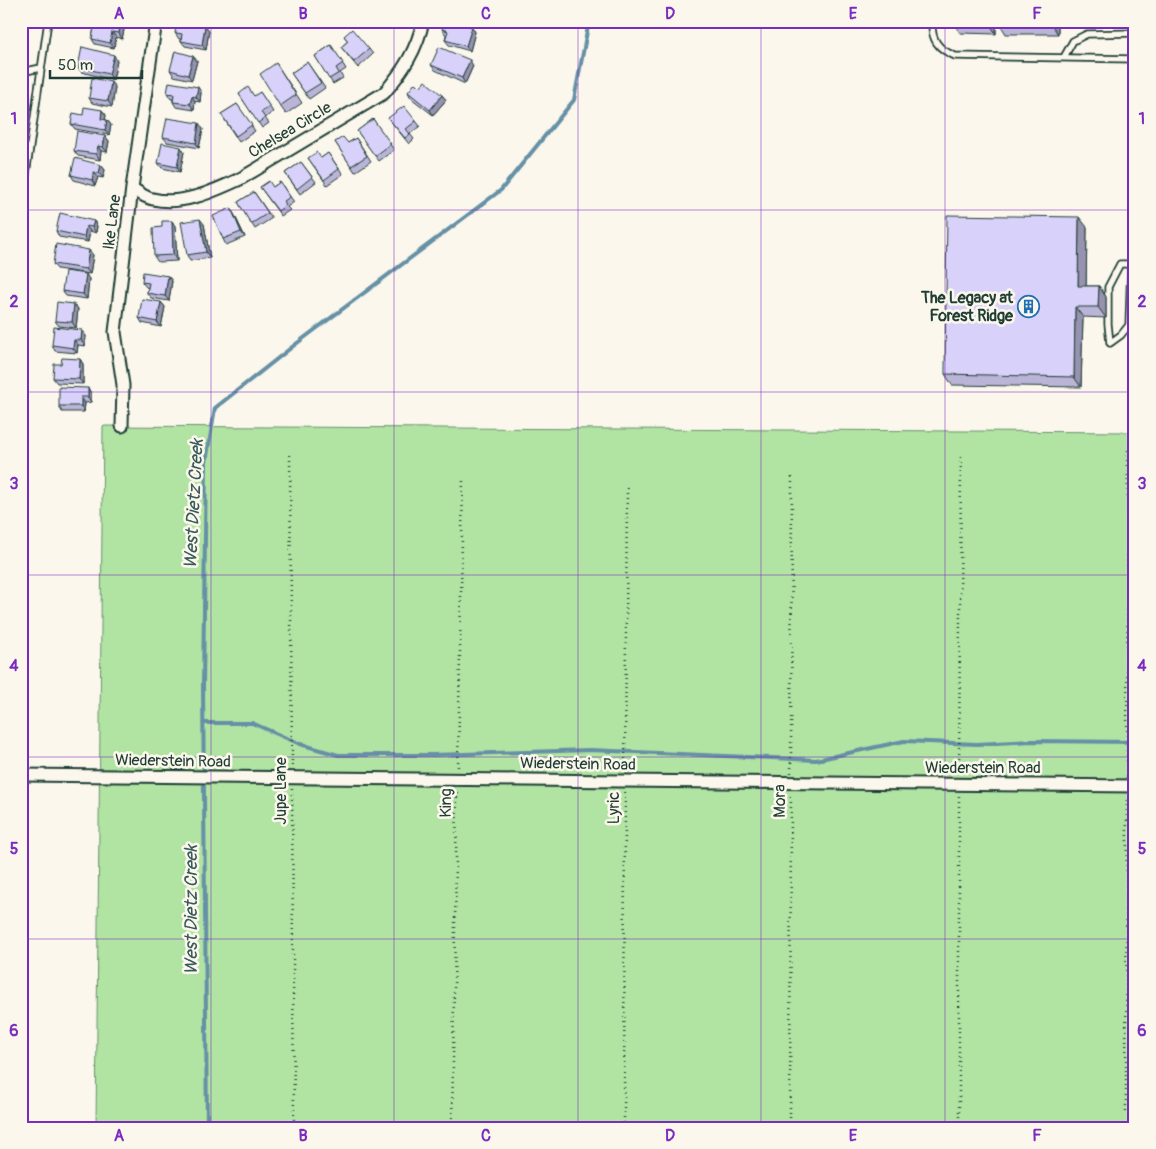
<svg xmlns="http://www.w3.org/2000/svg" width="1156" height="1149" font-family="Pangolin,sans-serif">
	<rect width="100%" height="100%" fill="#fbf7ec"/>
	<filter id="ink" filterUnits="userSpaceOnUse"><feTurbulence type="fractalNoise" baseFrequency=".02" numOctaves="2"/><feDisplacementMap in="SourceGraphic" scale="10" xChannelSelector="R" yChannelSelector="G"/><feConvolveMatrix kernelMatrix="1 2 1 2 8 2 1 2 1" color-interpolation-filters="sRGB"/></filter>
	<g filter="url(#ink)">
		<path fill="#b1e3a3" stroke="#68906c" d="M103,426L1135,432V1128H96Z"/>
		<g fill="none" stroke-linecap="round" stroke-linejoin="round">
			<path stroke="#6590a5" stroke-width="4" d="M203,723H252L300,744L338,755H433L590,750L816,760L904,741L977,744L1031,741L1135,742
				M207,1128L203,686L206,462L215,408L292,347L501,190L574,100L589,21"/>
			<defs>
				<path id="service" d="M932,21C931,40 938,49 955,56L1135,59
					M1064,57L1073,41L1087,34L1135,33
					M21,72L41,68
					M21,209L48,21
					M1131,264L1129,325L1121,335L1110,343L1108,324V287L1120,264H1135"/>
				<path id="minor" d="M132,188C138,192 145,198 153,199C182,206 214,191 240,179L384,93C403,71 417,50 423,21
					M122,426L123,385L115,332L132,188L156,21
					M21,775L1135,786"/>
			</defs>
			<use href="#service" stroke="#1f3d34" stroke-width="9"/>
			<use href="#minor" stroke="#1f3d34" stroke-width="15"/>
			<path stroke="#1f3d34" stroke-width="2.5" stroke-dasharray="1 4" stroke-linecap="butt" d="M290,455L292,766
				M458,767L463,479
				M625,769L627,488
				M791,773L792,474
				M959,773L961,453
				M1127,776L1128,450
				M292,789L294,1128
				M1126,1111L1127,796
				M959,1117V794
				M452,1128L457,790
				M624,1128L625,792
				M790,1128L791,793"/>
			<use href="#service" stroke="#fbf7ec" stroke-width="5.5"/>
			<use href="#minor" stroke="#fbf7ec" stroke-width="11"/>
		</g>
		<path fill="#bab4d7" stroke="#1f3d34" d="M95,21L124,30L122,39L116,37L114,48L95,44L92,39Z
			M113,21H124L123,23Z
			M188,21H201V23Z
			M952,21H996V34L960,33Z
			M998,21H1058V34H1006Z
			M472,27L475,32L470,51L449,45L445,40L446,35L442,29Z
			M209,31L206,50L185,46L181,41V39H179L175,33Z
			M344,36L369,49L373,54L358,68L341,47L348,41Z
			M331,45L346,69L340,73L343,78L333,84L315,56Z
			M193,56L197,61L192,80L174,76L170,70Z
			M117,61L113,80L81,72L78,67Z
			M307,62L325,88L309,99L291,73Z
			M276,63L302,103L286,114L280,106Z
			M431,65L473,66L465,84L435,70Z
			M115,87L112,107L92,103L89,98Z
			M420,87L442,95L446,100L433,115L411,98L408,92Z
			M201,92L200,102L195,101L194,110L176,107L173,102V99H171L167,93Z
			M260,92L273,112L265,118L269,123L262,128L239,94L255,96Z
			M237,104L255,131L239,142L221,114Z
			M102,110L106,115L105,119L107,120L111,125L109,135L75,129L71,124L83,115Z
			M388,118L416,121L420,126L410,134L414,139L409,144Z
			M373,119L394,150L379,161L357,131Z
			M203,129L199,148L167,142L163,137Z
			M105,136L109,141L107,152L101,151L100,160L78,156L74,151Z
			M356,138L371,161L355,172L335,142L348,143Z
			M184,152L180,172L162,168L158,163Z
			M328,153L343,174L327,185L308,158H321Z
			M301,162L316,182L300,194L285,173Z
			M101,165L105,170L103,178L98,177L95,186L74,180L71,175Z
			M280,182L294,202L287,207L290,210L281,216L260,187H273Z
			M254,192L272,218L255,229L238,202Z
			M234,214L245,237L226,245L223,239Z
			M94,221L97,226L96,233L90,231L88,242L59,237L56,231Z
			M172,221L175,226L177,261L158,262L154,256L162,227Z
			M204,224L210,258L190,261L187,255Z
			M1087,227L1086,286H1099L1106,297V318L1083,317L1081,387L952,385L945,374Z
			M93,255L90,274L57,269L53,264Z
			M168,276L172,281L169,301L151,298L147,293L148,288L146,287L142,282Z
			M89,279L87,299L66,296L62,291Z
			M161,302L165,307L161,327L142,323L139,318Z
			M74,304L78,309L76,328L59,326L55,321Z
			M86,336L85,346L78,345L77,353L55,351L52,345Z
			M80,359L83,364V384L57,383L53,378L61,364Z
			M88,388L91,393V402L85,403L84,412H62L59,406Z"/>
		<path fill="#9792af" stroke="#1f3d34" d="M988,21H996V34Z
			M1049,21H1058V34Z
			M120,25L124,30L122,39L119,33Z
			M205,26L209,31L206,50L202,45Z
			M472,27L475,32L470,51L466,46Z
			M112,32L116,37L114,48L110,43Z
			M114,55L117,61L113,80L109,74Z
			M193,56L197,61L192,80L188,75Z
			M470,60L473,66L465,84L462,78Z
			M111,82L115,87L112,107L108,101Z
			M198,87L201,92L200,102L196,97Z
			M442,95L446,100L433,115L430,110Z
			M192,96L195,101L194,110L190,104Z
			M102,110L106,115L105,124L101,119Z
			M107,120L111,125L109,135L105,130Z
			M199,123L203,129L199,148L196,143Z
			M105,136L109,141L107,152L103,147Z
			M98,146L101,151L100,160L96,154Z
			M181,147L184,152L180,172L177,167Z
			M101,165L105,170L103,178L99,173Z
			M94,172L98,177L95,186L92,180Z
			M231,208L234,214L245,237L241,232Z
			M1079,217L1087,227L1086,296L1078,286Z
			M200,219L204,224L210,258L206,252Z
			M94,221L97,226L96,233L92,227Z
			M172,221L175,226L177,261L173,255Z
			M86,226L90,231L88,242L84,237Z
			M89,250L93,255L90,274L86,269Z
			M86,274L89,279L87,299L83,294Z
			M168,276L172,281L169,301L165,296Z
			M1099,286L1106,297V318L1098,307Z
			M161,302L165,307L161,327L157,322Z
			M74,304L78,309L76,328L72,322Z
			M1075,307L1083,317L1081,387L1074,377Z
			M82,330L86,336L85,346L81,340Z
			M74,340L78,345L77,353L73,348Z
			M80,359L83,364V384L79,379Z
			M88,388L91,393V402L88,397Z
			M81,397L85,403L84,412L81,406Z
			M21,429L22,431L23,456L21,454Z
			M21,1072L25,1078L26,1086L25,1093L21,1098Z"/>
		<path fill="#d8d1fa" stroke="#1f3d34" d="M95,21H104L120,25L119,33L112,32L110,43L92,39Z
			M177,21L205,26L202,45L181,41L182,34L175,33Z
			M444,21H453L472,27L466,46L445,40L448,31L442,29Z
			M352,29L369,49L354,62L341,47L348,41L344,36Z
			M331,45L343,63L336,68L339,73L329,79L315,56Z
			M82,47L114,55L109,74L78,67Z
			M439,47L470,60L462,78L431,65Z
			M175,51L193,56L188,75L170,70Z
			M307,62L321,83L305,93L291,73Z
			M276,63L296,95L280,106L260,74Z
			M92,78L111,82L108,101L89,98Z
			M425,81L442,95L430,110L408,92L415,83L420,87Z
			M169,82L198,87L196,97L192,96L190,104L173,102L174,94L167,93Z
			M248,87L254,96L260,92L270,107L261,112L265,118L258,123L239,94Z
			M237,104L252,125L236,136L221,114Z
			M404,106L416,121L406,129L410,134L405,138L388,118Z
			M84,107L102,110L101,119L107,120L105,130L71,124L73,113L83,115Z
			M167,118L199,123L196,143L163,137Z
			M373,119L391,144L375,156L357,131Z
			M77,131L105,136L103,147L98,146L96,154L74,151Z
			M343,137L348,143L356,138L367,156L351,166L335,142Z
			M162,143L181,147L177,167L158,163Z
			M317,152L321,158L328,153L339,169L324,180L308,158Z
			M75,158L101,165L99,173L94,172L92,180L71,175Z
			M301,162L312,177L297,189L285,173Z
			M269,181L273,187L280,182L290,197L284,201L286,205L278,211L260,187Z
			M254,192L268,213L251,224L238,202Z
			M231,208L241,232L223,239L213,216Z
			M60,213L94,221L92,227L86,226L84,237L56,231Z
			M947,215L1079,217L1078,286H1099L1098,307H1075L1074,377L945,374Z
			M200,219L206,252L187,255L181,222Z
			M162,221H172L173,255L154,256L153,228L162,227Z
			M56,244L89,250L86,269L53,264Z
			M65,271L86,274L83,294L62,291Z
			M143,272L168,276L165,296L147,293L149,283L142,282Z
			M142,299L161,302L157,322L139,318Z
			M57,302L74,304L72,322L55,321Z
			M54,327L82,330L81,340H74L73,348L52,345Z
			M62,358L80,359L79,379L53,378L54,364H61Z
			M59,387L88,388V397H81V406H59Z"/>
	</g>
	<path fill="none" stroke="#7b2cbf" stroke-width="1" stroke-opacity="0.55" d="M211,21V1128M394,21V1128M578,21V1128M761,21V1128M945,21V1128M21,210H1135M21,392H1135M21,575H1135M21,757H1135M21,939H1135"/>
	<defs>
		<symbol id="building-ring" viewBox="-11 -11 22 22"><circle r="9.5" fill="#fbf7ec" stroke="#1f6fb2" stroke-width="1.5"/><path d="M-4-6H4V6H1V3H-1V6H-4ZM-2.5-4.3h1.7v1.8h-1.7ZM.8-4.3h1.7v1.8H.8ZM-2.5-1h1.7V.8h-1.7ZM.8-1h1.7V.8H.8Z" fill="#1f6fb2"/></symbol>
	</defs>
	<g fill-rule="evenodd">
		<use href="#building-ring" x="1016" y="294" width="25" height="25"/>
	</g>
	<g text-anchor="middle" dominant-baseline="central" stroke-width="5" stroke-linejoin="round" paint-order="stroke">
		<g font-size="16" fill="#1f3d34" stroke="#fbf7ec">
			<text transform="translate(290 130) rotate(-31)">Chelsea Circle</text>
			<text transform="translate(112 222) rotate(-83)">Ike Lane</text>
			<text transform="translate(173 761) rotate(1)">Wiederstein Road</text>
			<text transform="translate(578 764) rotate(1)">Wiederstein Road</text>
			<text x="983" y="768">Wiederstein Road</text>
			<text transform="translate(281 791) rotate(-90)">Jupe Lane</text>
			<text transform="translate(780 801) rotate(-90)">Mora</text>
			<text transform="translate(446 803) rotate(-89)">King</text>
			<text transform="translate(614 808) rotate(-90)">Lyric</text>
		</g>
		<g font-size="16" font-weight="bold" fill="#1f3d34" stroke="#fbf7ec" text-anchor="end">
			<text x="1013" y="298">The Legacy at<tspan x="1013" dy="18">Forest Ridge</tspan></text>
		</g>
		<g font-size="18" font-style="italic" fill="#36595a" stroke="#fbf7ec">
			<text transform="translate(194 504) rotate(-87)">West Dietz Creek</text>
			<text transform="translate(191 910) rotate(-90)">West Dietz Creek</text>
		</g>
	</g>
	<rect width="1156" height="1149" fill="none" stroke="#fbf7ec" stroke-width="55"/>
	<path d="M50 70v8h92v-8" fill="none" stroke="#1f3d34" stroke-width="2.5"/>
	<text x="58" y="70" font-size="15" fill="#1f3d34" stroke="#fbf7ec" stroke-width="4" paint-order="stroke">50 m</text>
	<rect x="28" y="28" width="1100" height="1094" fill="none" stroke="#7b2cbf" stroke-width="2"/>
	<g font-size="16" text-anchor="middle" font-weight="bold" fill="#7b2cbf">
		<text x="119" y="19">A</text>
		<text x="303" y="19">B</text>
		<text x="486" y="19">C</text>
		<text x="670" y="19">D</text>
		<text x="853" y="19">E</text>
		<text x="1037" y="19">F</text>
		<text x="14" y="124">1</text>
		<text x="1142" y="124">1</text>
		<text x="14" y="307">2</text>
		<text x="1142" y="307">2</text>
		<text x="14" y="489">3</text>
		<text x="1142" y="489">3</text>
		<text x="14" y="671">4</text>
		<text x="1142" y="671">4</text>
		<text x="14" y="854">5</text>
		<text x="1142" y="854">5</text>
		<text x="14" y="1036">6</text>
		<text x="1142" y="1036">6</text>
		<text x="119" y="1141">A</text>
		<text x="303" y="1141">B</text>
		<text x="486" y="1141">C</text>
		<text x="670" y="1141">D</text>
		<text x="853" y="1141">E</text>
		<text x="1037" y="1141">F</text>
	</g>
</svg>
